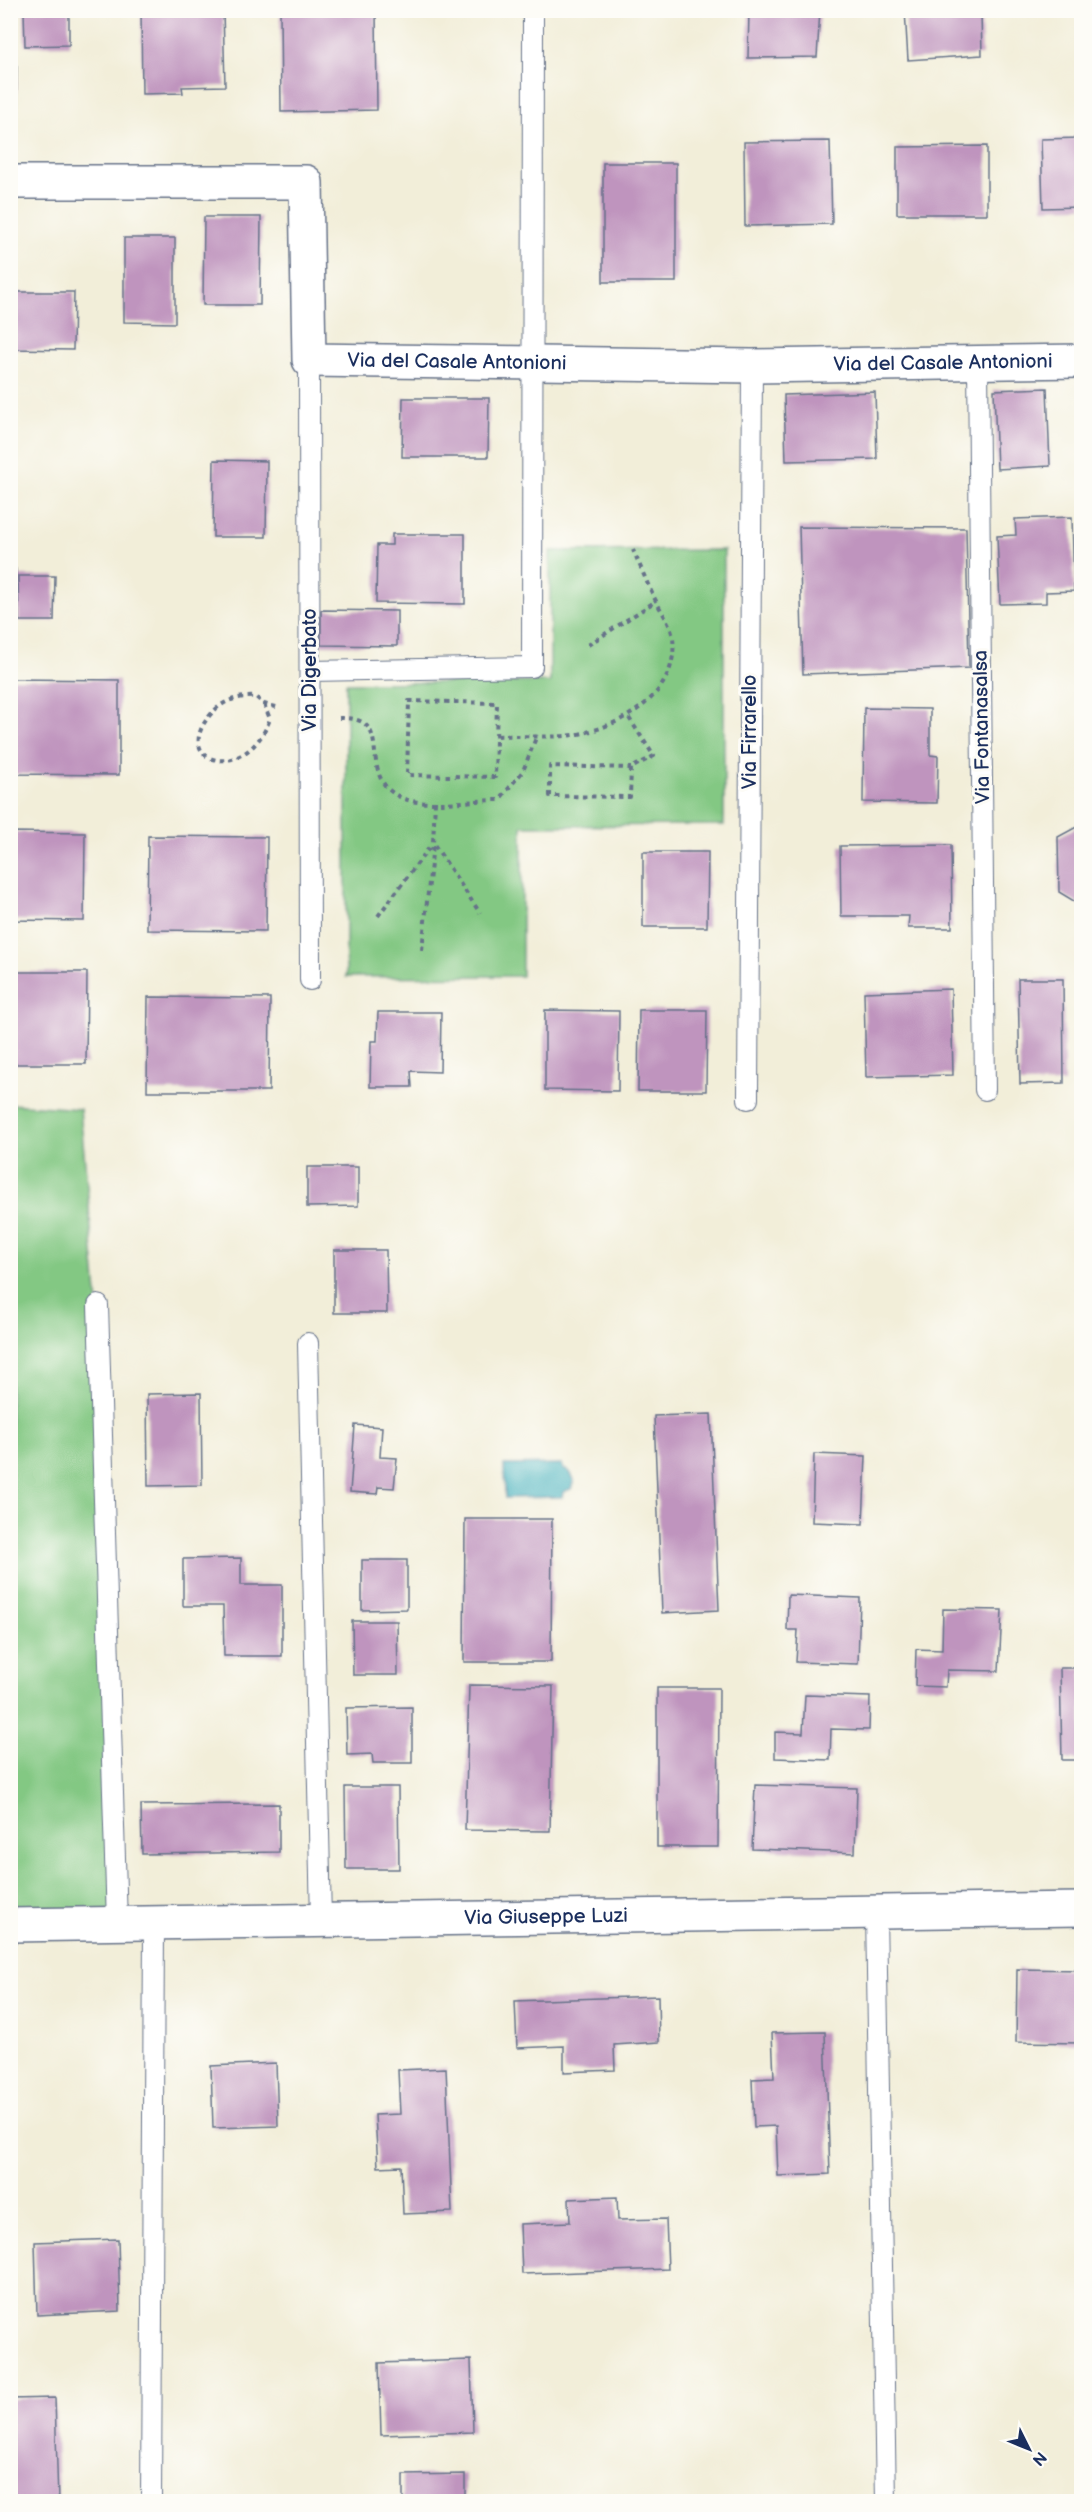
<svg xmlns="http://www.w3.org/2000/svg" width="1092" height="2512" font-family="'Balsamiq Sans',sans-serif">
	<rect width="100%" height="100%" fill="#fdfcf7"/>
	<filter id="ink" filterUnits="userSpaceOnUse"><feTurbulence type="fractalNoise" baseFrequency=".0167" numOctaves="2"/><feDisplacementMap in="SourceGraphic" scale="12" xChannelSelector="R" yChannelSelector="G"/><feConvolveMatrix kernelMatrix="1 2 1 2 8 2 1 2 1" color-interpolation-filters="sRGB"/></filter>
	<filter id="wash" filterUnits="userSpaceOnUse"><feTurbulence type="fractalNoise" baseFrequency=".008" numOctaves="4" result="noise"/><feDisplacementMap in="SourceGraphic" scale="24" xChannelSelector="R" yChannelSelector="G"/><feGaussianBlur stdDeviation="1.35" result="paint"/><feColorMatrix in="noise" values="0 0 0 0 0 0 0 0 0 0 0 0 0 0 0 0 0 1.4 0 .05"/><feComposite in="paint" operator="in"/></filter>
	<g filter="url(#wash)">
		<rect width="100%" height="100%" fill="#f2eed9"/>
		<path fill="#83c883" stroke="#4f7c70" stroke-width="1.5" d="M724,550V825L522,826V976L346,977V683L550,682V551Z
			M10,1104L80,1109L98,1305L117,1923L11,1925Z"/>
		<path fill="#3fafbb" stroke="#2d6f8c" stroke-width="1.5" d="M562,1464L563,1469L570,1472L574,1480L571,1489L563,1492L562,1497L505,1498L504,1465Z"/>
		<g id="blocks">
			<path fill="#bf94be" d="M24,10H69V45L25,46Z
				M141,10H223L225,86L182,87L183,93L142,94Z
				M280,10H376L377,110L281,112Z
				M749,10H820L817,57L748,58Z
				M905,10H997V12L981,13L982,55L908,60Z
				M10,66H17L16,133H10Z
				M1082,138V207L1043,208L1041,139Z
				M830,141L832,224L745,226L744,142Z
				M987,146V214H897V147Z
				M603,163H676V282H603Z
				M204,217H261L260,305H203Z
				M124,238H175V323L124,322Z
				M12,292H74L73,350L11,349Z
				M1047,388L1050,466L997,469L994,390Z
				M875,392L877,459L786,461L784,395Z
				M403,398H489L488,457H402Z
				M214,460L267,461L266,537H213Z
				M1072,517L1074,591L1046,592V603L1000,604L997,536L1016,535L1015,519Z
				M799,527L966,528L969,668L803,674Z
				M392,534H465V604L376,603L377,545H392Z
				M10,568L16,569V629H10Z
				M18,576H55L54,621H19Z
				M321,610L397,611V646L321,645Z
				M10,679L119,680V775L10,774Z
				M864,708L930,709V755L938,756L937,803L863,802Z
				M1082,824V906L1059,892L1058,837Z
				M10,832L85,833L84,921L10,920Z
				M148,836L267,837L266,931L147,930Z
				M951,845L952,928H908L909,916H841L840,846Z
				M643,852H708L707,927H643Z
				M10,972H87L86,1064H10Z
				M1018,979H1063L1064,1083L1020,1084Z
				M951,989L953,1075L866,1077L864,992Z
				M148,997L270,998L269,1091H147Z
				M545,1010L619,1011L618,1091L545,1090Z
				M639,1010H707L706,1091H638Z
				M378,1012H441L440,1072L411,1071L412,1087H370L371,1041H377Z
				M307,1167H358V1206L307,1207Z
				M334,1250H386L387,1313H334Z
				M201,1393L202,1485L148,1486L147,1394Z
				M711,1414L719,1610L662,1613L654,1416Z
				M355,1425L382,1427L380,1457L397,1458L394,1488L378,1487L377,1494L350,1492Z
				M814,1454L866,1456L863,1524L812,1522Z
				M465,1519H552L551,1662H464Z
				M241,1558V1585H282V1656H224L223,1606H183V1559Z
				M362,1560H407V1609L362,1610Z
				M788,1595L860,1598L858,1664L796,1662L798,1630H787Z
				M943,1609L1002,1610L999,1671L947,1670L946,1687L915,1686L916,1649L942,1650Z
				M352,1621H397L398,1675H353Z
				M1060,1668H1082V1760H1062Z
				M469,1685L553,1686L550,1831L465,1830Z
				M657,1688H719L718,1847H657Z
				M805,1695L870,1697L869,1730L831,1729L830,1760L775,1758V1732L803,1733Z
				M412,1707V1763H373L372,1754L347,1755L346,1708Z
				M755,1785L857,1788L855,1853L752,1849Z
				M345,1787H398L399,1869H346Z
				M279,1804V1852L142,1854L141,1805Z
				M1017,1969L1082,1970V2043L1016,2042Z
				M658,1996L659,2042L614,2045L615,2070L564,2072V2046L517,2048L515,2001Z
				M825,2032L830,2174L778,2176L776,2126L754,2127L752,2079L774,2078L772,2033Z
				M276,2063L278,2126L213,2128L211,2066Z
				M446,2068L452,2212L403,2214L401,2166L378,2167L375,2115L400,2114L398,2070Z
				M617,2197L618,2220L666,2219L668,2269L522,2274L520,2224L570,2222L569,2199Z
				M118,2239L120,2311L37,2315L35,2242Z
				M471,2360L473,2432L381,2435L379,2363Z
				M55,2398L58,2502H10V2399Z
				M465,2474V2502H403V2475Z"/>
		</g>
	</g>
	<g filter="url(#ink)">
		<use href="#blocks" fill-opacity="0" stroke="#667289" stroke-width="1.5"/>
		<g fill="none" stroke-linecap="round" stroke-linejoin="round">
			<defs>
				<path id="service" d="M309,360L310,980
					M978,363L985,1090
					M310,671L532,667L533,10
					M748,1099L752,366
					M98,1305L117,1923
					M308,1343L321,1920
					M876,1913L886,2502
					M151,2502L154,1923"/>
				<g id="minor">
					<path id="s1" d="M10,182H306L309,360L752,366L1082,361"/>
					<path id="s2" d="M10,1925L1082,1909"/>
				</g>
			</defs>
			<use href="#service" stroke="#667289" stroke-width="22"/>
			<use href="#minor" stroke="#667289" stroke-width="36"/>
			<path stroke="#667289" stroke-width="4" stroke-dasharray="4.5 4.5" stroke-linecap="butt" d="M588,645L656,601
				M409,701L497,703L495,777L407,775Z
				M264,704L270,719C245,786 169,762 211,714C223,700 239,696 256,697L264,704L280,708
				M339,718C400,716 352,776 402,798C425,808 472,800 499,800L523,771L537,735
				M629,718L654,756L631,768L630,797L550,796V766L631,768
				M497,736C521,735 556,739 579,734C626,724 679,693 673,638C671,624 662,613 656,601C647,584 641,567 633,550
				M435,801L433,843L480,913
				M378,916L432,844
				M422,950L433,844"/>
			<use href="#service" stroke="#fff" stroke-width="20"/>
			<use href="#minor" stroke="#fff" stroke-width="33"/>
		</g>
	</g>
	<g text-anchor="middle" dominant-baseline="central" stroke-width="6" stroke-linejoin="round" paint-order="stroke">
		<g font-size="20" fill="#1b2f5e" stroke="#fdfcf7">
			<text stroke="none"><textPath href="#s1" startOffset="622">Via del Casale Antonioni</textPath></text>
			<text stroke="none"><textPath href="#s1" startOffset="1108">Via del Casale Antonioni</textPath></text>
			<text transform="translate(310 670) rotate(-90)">Via Digerbato</text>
			<text transform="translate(982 727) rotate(-91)">Via Fontanasalsa</text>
			<text transform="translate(750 732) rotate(-90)">Via Firrarello</text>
			<text stroke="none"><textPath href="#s2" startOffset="536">Via Giuseppe Luzi</textPath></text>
		</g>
	</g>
	<rect width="1092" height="2512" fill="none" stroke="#fdfcf7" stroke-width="36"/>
	<g transform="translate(1029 2449) rotate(133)" stroke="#fdfcf7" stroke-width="4.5" paint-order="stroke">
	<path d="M0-4.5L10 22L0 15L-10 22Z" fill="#1b2f5e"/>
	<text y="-9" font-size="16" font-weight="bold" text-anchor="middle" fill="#1b2f5e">N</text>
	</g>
</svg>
